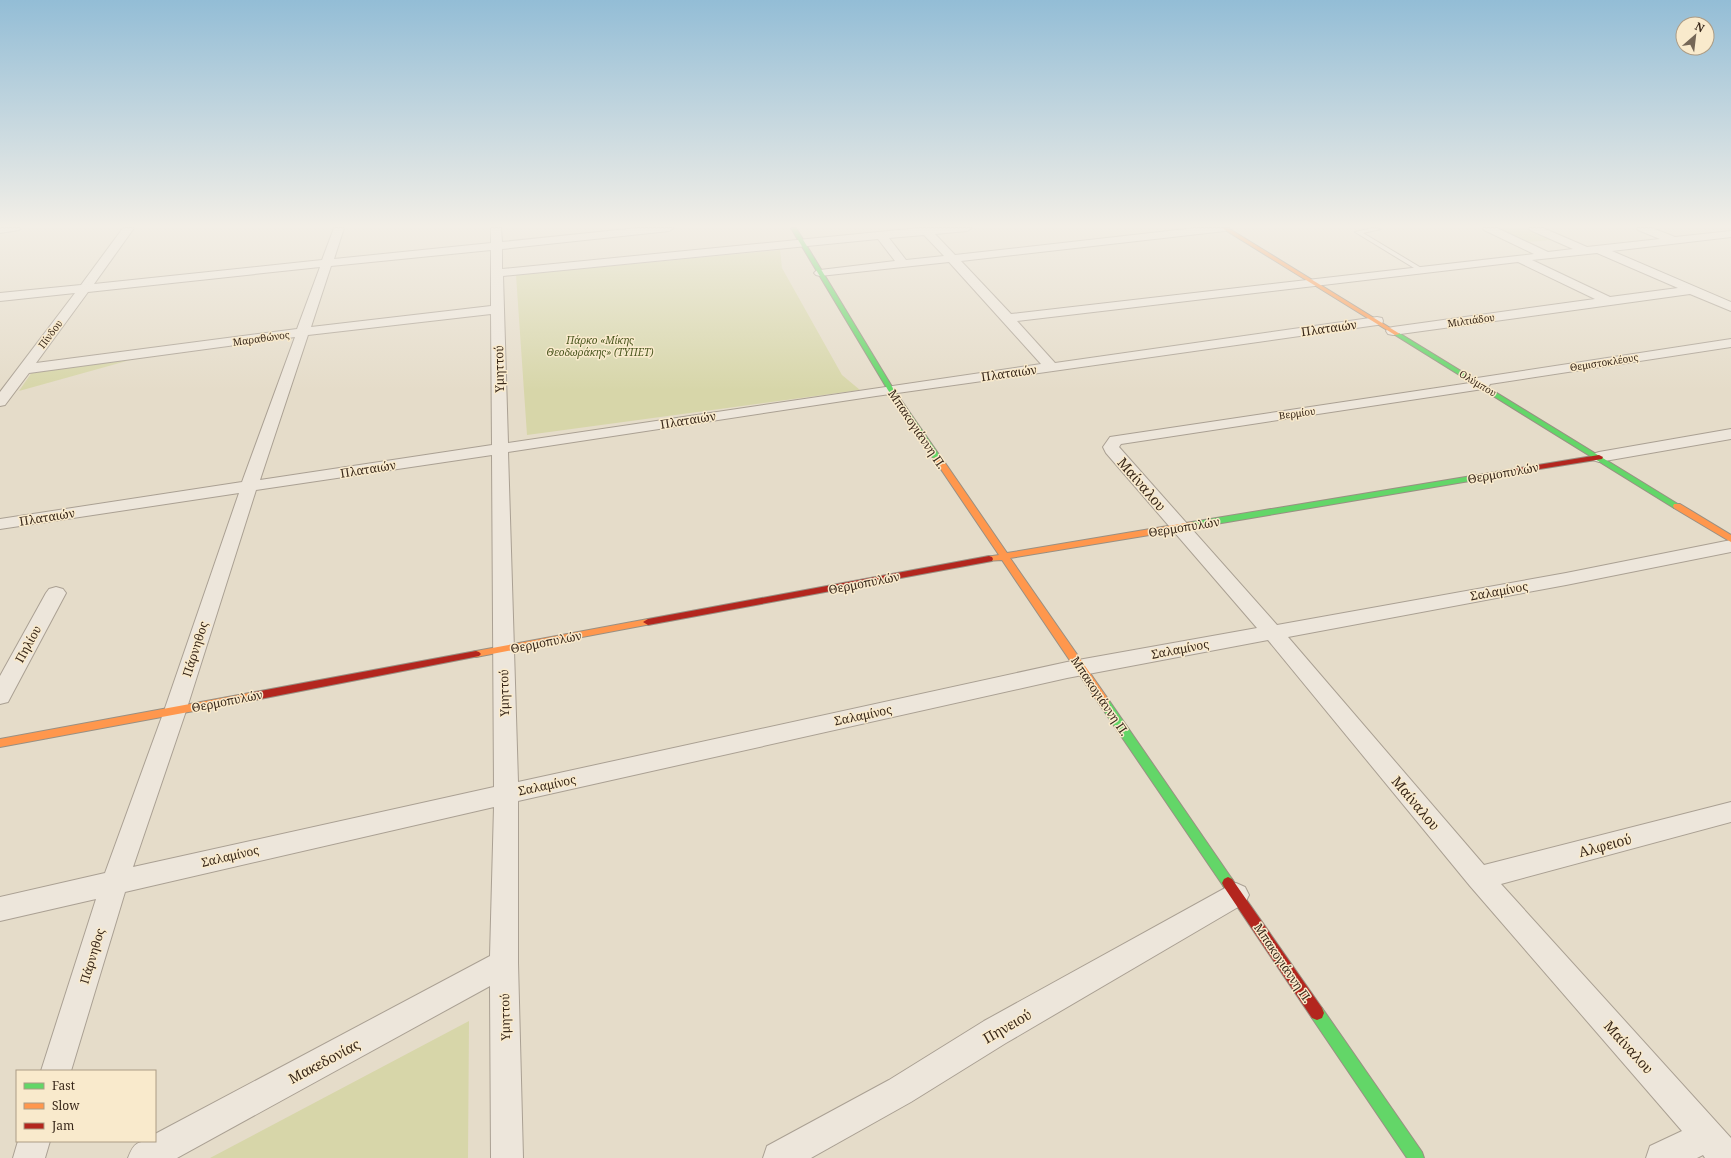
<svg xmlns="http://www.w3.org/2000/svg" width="1731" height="1158" font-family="'Noto Serif',serif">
	<rect width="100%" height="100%" fill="#e5dcc9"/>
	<path fill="#d7d6a9" d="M1498,228H1525L1552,240L1530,242Z
		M780,250L782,268L842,375L860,390L527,435L516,275Z
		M141,357L19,391L32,372Z
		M469,1021L468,1158H210Z"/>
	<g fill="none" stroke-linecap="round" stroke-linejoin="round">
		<defs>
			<path id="lane" d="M1373,228L1381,229L1363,233L1423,269V271H1419L1355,232Z"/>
			<path id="street" d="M0,228H20L19,230L0,233Z
				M123,228H134L94,284L322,260L334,228H344L334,259L491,243V228H501L502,242L637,228H674L669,231L502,249V269L919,228H972L967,231L935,234L955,255L1195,228H1230L1225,231L961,261L1011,314L1534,254L1484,230L1483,228H1497L1548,252L1573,249L1530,230L1529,228H1543L1587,247L1660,239L1638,230L1637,228H1652L1675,237L1731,231V237L1612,251L1731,302V311L1690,294L1393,335L1388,334L1386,331L1388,328L1393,327L1595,299L1518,262L1017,321L1055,363L1377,317L1382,318L1383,321L1382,324L1377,325L876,396L508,452L518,782L1067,662L1257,628L1106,453L1103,447L1110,437L1470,383L1472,379L1477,378L1731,339V347L1490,384L1488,388L1483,389L1121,444L1119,447L1277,625L1566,573L1731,540V552L1566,585L1288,637L1484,865L1731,802V822L1501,884L1731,1138V1158H1705L1703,1155L1697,1158H1646L1650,1146L1682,1131L1470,886L1268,640L1067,678L518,801V963L523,1158H491L490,986L177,1158H128C134,1142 138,1141 155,1141V1134L490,956L494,807L125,892L71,1071H41L96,899L0,921V897L105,873L164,711L239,493L0,529V519L242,482L295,337L29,373L5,405L0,406V392L75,293L0,301V293L81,285ZM924,235L944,256L906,260L889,238ZM878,239L895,261L820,270L816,271L814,273L816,275L820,276L949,262L1041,364L508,443L503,276ZM491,250V306L311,327L331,266ZM1597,253L1678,288L1610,297L1532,260ZM320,267L297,329L36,363L88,292ZM491,314L492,445L260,480L308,335ZM492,455L494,787L133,867L186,711L256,490Z
				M1731,429V439L1599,462L1593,460L1591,457L1593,454L1599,452Z
				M56,587L63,589L66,593L8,702L0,704V676L46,593L49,589Z
				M1236,883L1245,887L1249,895L1245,903L1006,1043L911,1102L811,1158H763L767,1146L889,1080L984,1021L1227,887Z
				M18,1141H50L45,1158H13Z"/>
			<path id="fast" d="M791,228H796L894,390L942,459L941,461H935L888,390Z
				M1395,333H1399L1681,506L1677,508H1674L1395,335Z
				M1502,471L1506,473L1505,475L1192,528L1188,525L1192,522Z
				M1104,698L1108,699L1232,879L1234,883L1232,887L1228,889L1224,887L1100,705L1099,702L1100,699Z
				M1317,1006L1322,1008L1422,1152L1424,1158H1407L1312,1018L1310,1013L1312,1008Z"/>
			<path id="slow" d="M1222,228H1228L1400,334L1395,335Z
				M935,457H941L1007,553L1192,522L1195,523L1196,525L1195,527L1192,528L1010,558L1108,699L1109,702L1108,705L1104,706L1100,705L1002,560L986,561L985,559L986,557L999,555L934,459Z
				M1674,504H1680L1731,535V542L1674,508L1673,506Z
				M648,619L653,622L651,624L476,657L473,656L471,654L473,652L476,651Z
				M255,692L259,693L260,696L259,699L0,747V739Z"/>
			<path id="jam" d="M1599,455L1603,457L1602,459L1502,475L1498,473L1502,471Z
				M989,556L992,557L993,559L992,561L648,625L643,622L648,619Z
				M476,651L479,652L481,654L479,656L255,700L251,699L250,696L251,693L255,692Z
				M1228,877L1232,879L1322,1008L1324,1013L1322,1018L1317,1020L1312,1018L1224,887L1222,883L1224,879Z"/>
		</defs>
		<use href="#lane" stroke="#aaa093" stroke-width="2"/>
		<use href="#street" stroke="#aaa093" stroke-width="2"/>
		<use href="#fast" stroke="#999083" stroke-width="2"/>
		<use href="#slow" stroke="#999083" stroke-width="2"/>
		<use href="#jam" stroke="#999083" stroke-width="2"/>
		<use href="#lane" fill="#ede6db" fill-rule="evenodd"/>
		<use href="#street" fill="#ede6db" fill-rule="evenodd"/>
		<use href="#fast" fill="#63d668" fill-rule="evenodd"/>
		<use href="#slow" fill="#ff974d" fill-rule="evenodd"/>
		<use href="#jam" fill="#b3261e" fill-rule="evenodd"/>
	</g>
	<linearGradient id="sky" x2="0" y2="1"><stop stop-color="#93bdd6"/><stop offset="0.58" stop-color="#f3efe7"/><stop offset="1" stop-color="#f3efe7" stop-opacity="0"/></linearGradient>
	<rect width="1731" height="390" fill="url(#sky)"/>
	<g text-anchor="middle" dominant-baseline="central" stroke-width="3" stroke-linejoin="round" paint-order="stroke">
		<g font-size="10" fill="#39281a" stroke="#f9eacc">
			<text transform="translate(1471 320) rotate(-8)">Μιλτιάδου</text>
			<text transform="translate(50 334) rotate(-53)">Πίνδου</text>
			<text transform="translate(261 338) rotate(-8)">Μαραθώνος</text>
			<text transform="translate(1604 362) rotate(-9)">Θεμιστοκλέους</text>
			<text transform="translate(1478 383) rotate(31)">Ολύμπου</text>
			<text transform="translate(1297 413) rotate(-8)">Βερμίου</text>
		</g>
		<g font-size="10" font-style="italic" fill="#4b571f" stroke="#f9eacc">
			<text x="600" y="340">Πάρκο «Μίκης<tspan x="600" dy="12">Θεοδωράκης» (ΤΥΠΕΤ)</tspan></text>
		</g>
		<g font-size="12" fill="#39281a" stroke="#f9eacc">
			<text transform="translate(1329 328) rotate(-8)">Πλαταιών</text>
			<text transform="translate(499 369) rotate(-91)">Υμηττού</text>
			<text transform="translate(1009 373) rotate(-8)">Πλαταιών</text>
			<text transform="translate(688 420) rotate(-9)">Πλαταιών</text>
			<text transform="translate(917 429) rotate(56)">Μπακογιάννη Π.</text>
			<text transform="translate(368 469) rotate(-9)">Πλαταιών</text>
			<text transform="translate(1503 473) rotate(-10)">Θερμοπυλών</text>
			<text transform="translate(47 517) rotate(-9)">Πλαταιών</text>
			<text transform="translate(1184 527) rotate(-9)">Θερμοπυλών</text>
			<text transform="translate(864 583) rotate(-11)">Θερμοπυλών</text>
			<text transform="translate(1499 591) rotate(-10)">Σαλαμίνος</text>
			<text transform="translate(546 642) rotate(-11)">Θερμοπυλών</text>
			<text transform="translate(28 644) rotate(-61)">Πηλίου</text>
			<text transform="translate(195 649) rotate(-72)">Πάρνηθος</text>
			<text transform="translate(1180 649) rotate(-11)">Σαλαμίνος</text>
			<text transform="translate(504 693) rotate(-91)">Υμηττού</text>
			<text transform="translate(1100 696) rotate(56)">Μπακογιάννη Π.</text>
			<text transform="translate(227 701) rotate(-11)">Θερμοπυλών</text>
			<text transform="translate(863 715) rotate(-12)">Σαλαμίνος</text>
			<text transform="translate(547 785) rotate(-12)">Σαλαμίνος</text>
			<text transform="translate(230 856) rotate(-13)">Σαλαμίνος</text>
			<text transform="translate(92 956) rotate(-73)">Πάρνηθος</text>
			<text transform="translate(1283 963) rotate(56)">Μπακογιάννη Π.</text>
			<text transform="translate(505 1017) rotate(-91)">Υμηττού</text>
		</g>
		<g font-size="14" fill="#39281a" stroke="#f9eacc">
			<text transform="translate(1142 484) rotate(49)">Μαίναλου</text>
			<text transform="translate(1416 803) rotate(50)">Μαίναλου</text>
			<text transform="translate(1605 845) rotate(-15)">Αλφειού</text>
			<text transform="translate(1007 1026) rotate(-30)">Πηνειού</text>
			<text transform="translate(1629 1047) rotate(48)">Μαίναλου</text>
			<text transform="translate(324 1061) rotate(-28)">Μακεδονίας</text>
		</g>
	</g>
	<rect x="16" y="1070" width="140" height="72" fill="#f9eacc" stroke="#ac9c85"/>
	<rect x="24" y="1083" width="20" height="6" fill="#63d668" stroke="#ac9c85"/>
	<text x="52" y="1090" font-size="12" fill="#39281a">Fast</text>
	<rect x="24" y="1103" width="20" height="6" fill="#ff974d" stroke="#ac9c85"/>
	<text x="52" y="1110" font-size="12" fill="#39281a">Slow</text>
	<rect x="24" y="1123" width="20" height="6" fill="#b3261e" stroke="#ac9c85"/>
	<text x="52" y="1130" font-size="12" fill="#39281a">Jam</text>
	<g transform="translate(1695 36) rotate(28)"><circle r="19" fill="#f9eacc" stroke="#ac9c85"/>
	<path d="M0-3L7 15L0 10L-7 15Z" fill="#756757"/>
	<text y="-6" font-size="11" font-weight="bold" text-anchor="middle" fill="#39281a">N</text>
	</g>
</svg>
